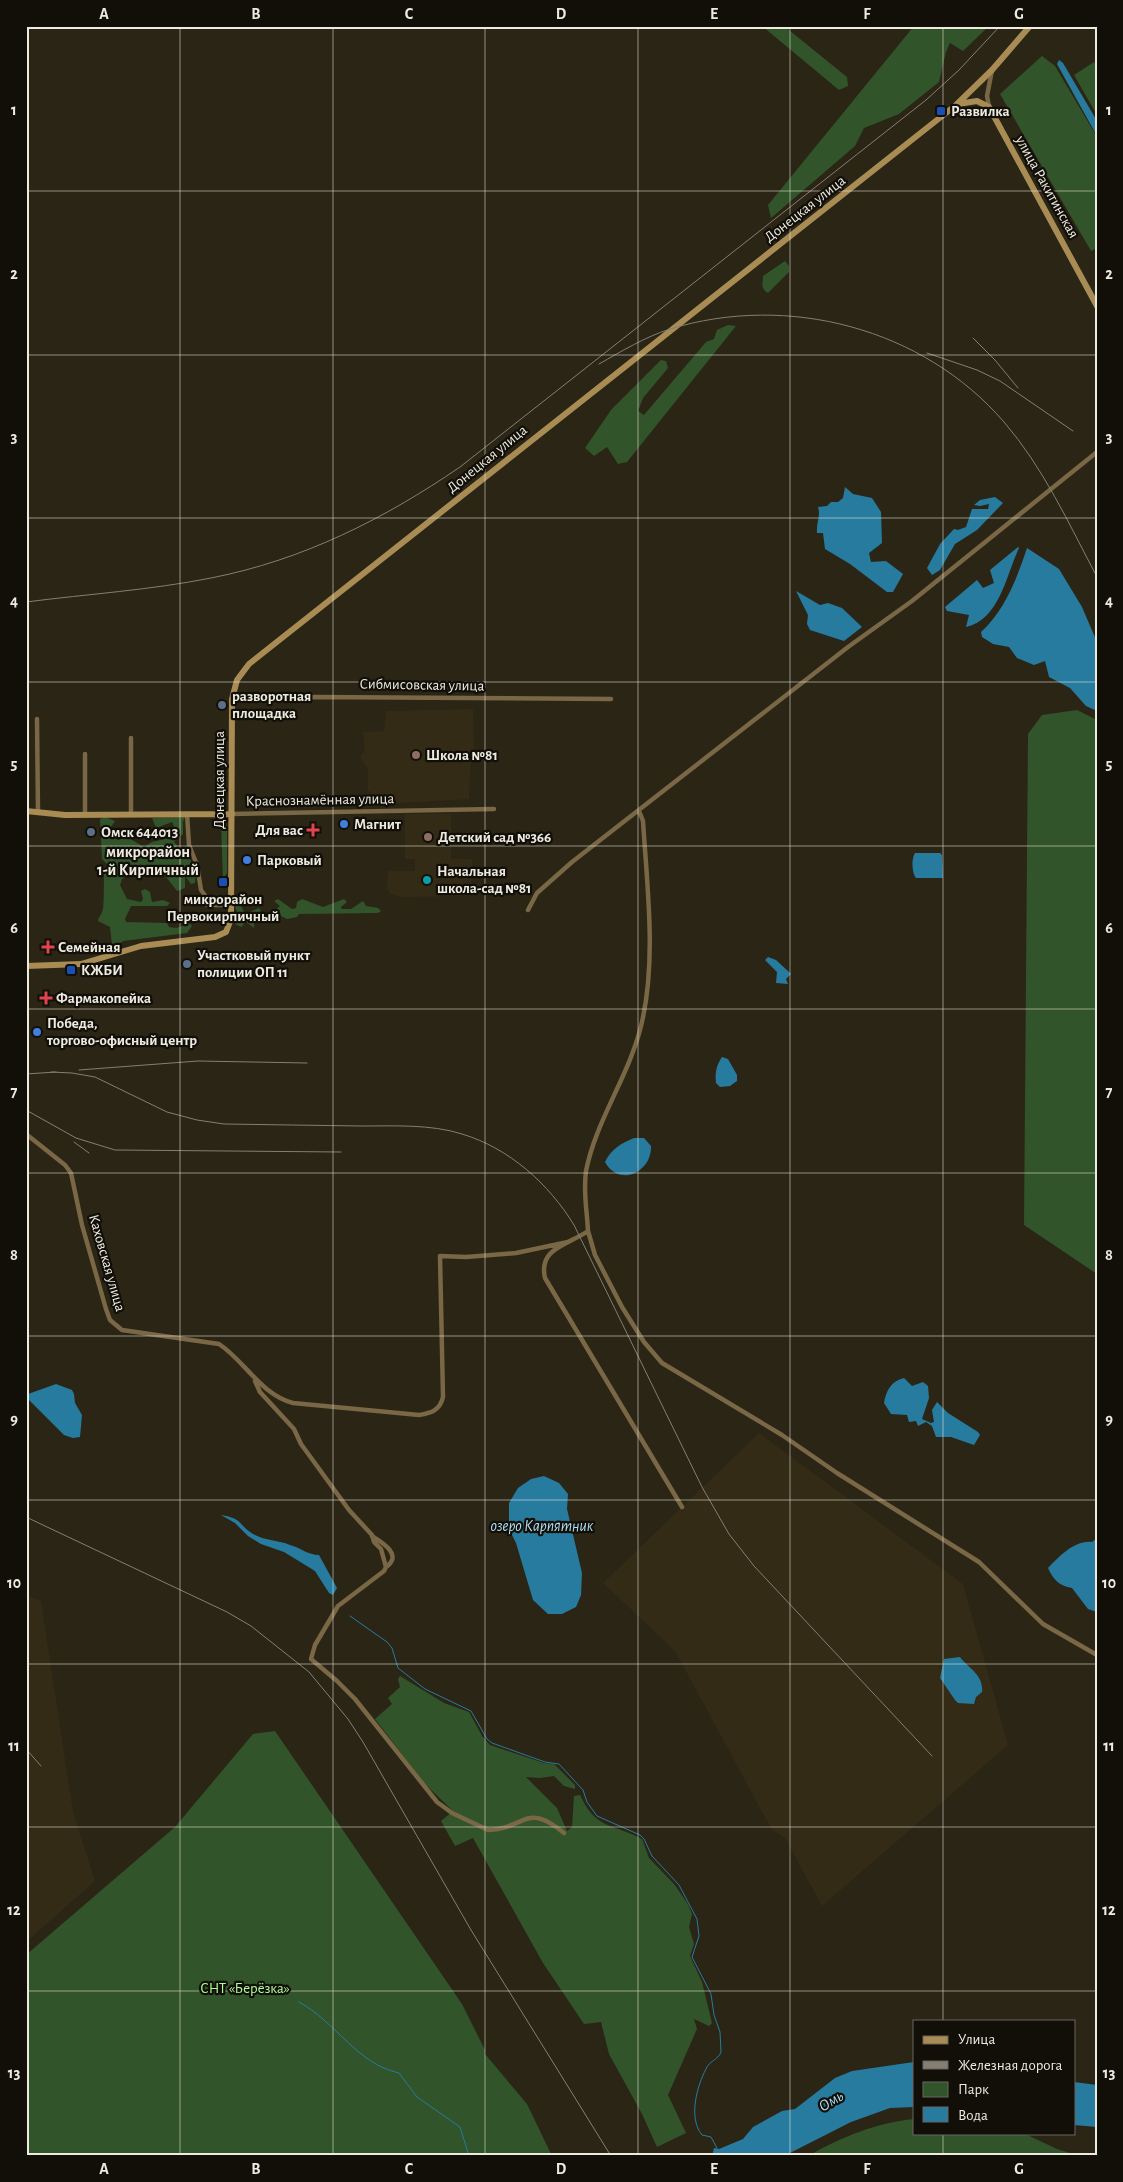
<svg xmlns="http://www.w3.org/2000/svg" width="1123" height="2182" font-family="'Alegreya Sans',sans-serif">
	<rect width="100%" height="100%" fill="#2b2516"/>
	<path fill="#332b15" d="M473,709L474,750H471L469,799L382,804L368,790V769L360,757L365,749L363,732L384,731L386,711Z
		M405,814H451V859H472L471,896L402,897L390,894L387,888L388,871H415V859H405Z
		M759,1433L963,1584L1008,1745L822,1906L785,1838L772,1830L675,1651L603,1583Z
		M26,1595L41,1601L73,1812L95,1881L26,1942Z"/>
	<path fill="#32542a" d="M762,26H784L847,77L848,86L839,90Z
		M914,26H989L963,51L950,43L946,52L939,82L899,114L864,128L855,146L771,218L768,205Z
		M1042,56L1055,66L1097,137V248L1091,251L1000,94Z
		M1094,62L1097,67V115L1074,75Z
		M785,261L789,266V272L768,293C760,289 763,283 763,276Z
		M728,325L736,326L627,462L618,464L607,447L594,456L585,448L611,410L661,360L666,361L668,368L643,398L638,411L644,415L706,342L714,339L717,330Z
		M1077,710L1097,720V1274L1024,1225L1028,734L1042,715Z
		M105,817L115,821L111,827L114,838L118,840L127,837L144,847L152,842L169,838L168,831L174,826L172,822L156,828L152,818L185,817L183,822V834L174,842L190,859L196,874L195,883L191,884L185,876V888L177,891L163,873L156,871L146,875H127L122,879L120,885L127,899L141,902L143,899L141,891L145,889L150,892L152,902L163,900L170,903L167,906H131L125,919L126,922L167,923L169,927C178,929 181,927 188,922L192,926L187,933L123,941L117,946L112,945L110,927L98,921C99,916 102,914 103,909C104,907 104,874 104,872L108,865L102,859L100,819Z
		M225,821L227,826V873L225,876L227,879L223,882L221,822Z
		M278,899L292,909L296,908L297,902L302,899L323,907L344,899L347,902L341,907L342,909H351L363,901L366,906L378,908L381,911L378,913L299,914L297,917L287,919L273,912L280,906L274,901Z
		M240,904L245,914L259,908L261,911L255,916L254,928L246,922L241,927L235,924L238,914L235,907Z
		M400,1676L444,1703L469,1712L482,1736L490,1745L544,1763L554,1764L575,1785V1789L564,1786L554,1776L540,1778L526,1777L557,1808L567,1831L572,1827L574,1796L580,1795C596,1830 612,1823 642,1839L649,1858L674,1884L688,1904L692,1914L689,1927L694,1944L690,1956L702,1982L712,2023L709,2026L694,2019L697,2029L668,2095L686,2133L657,2147L642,2114L609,2054L601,2022L584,2024L543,1963L473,1838L455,1846L441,1821L453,1811L424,1783L375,1719L392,1704L388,1698L400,1687L398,1679Z
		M275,1731L462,2004L485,2050V2054L527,2104L552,2156H26V1955L175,1827L253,1734Z
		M914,2119V2133H1023L1057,2149L1080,2156H808C842,2137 875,2123 914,2119Z"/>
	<path fill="#277b9f" d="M1059,60L1063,63L1097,121V136L1057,64Z
		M845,487L853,494L872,498L881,512L882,543L869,553L871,562L886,561L903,574L893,592H887L850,564L825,549L823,533H817C816,523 821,516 818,507L827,506L831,502H838L843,498Z
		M995,497L1003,503L977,530L955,544L940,570L932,575L927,568L940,544L954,529L958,530L966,527L972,509H988L989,504L980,506L974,505L980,500Z
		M1018,547L1019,548C1006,575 1000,619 966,627L969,615L947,611L945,607L977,580L983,588L994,583L990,570Z
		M1027,548L1059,569L1082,607L1097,642V711L1086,706L1070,688L1049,677L1045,661L1034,665L1017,658L1009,647L993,644L982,637L981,632C1005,610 1017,578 1027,548Z
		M796,591L820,605L828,603L842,608L862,627L844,641L810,630L807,624L808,615Z
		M915,853H940L942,855L943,878H916C912,873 911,859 915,853Z
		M768,957L776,960L789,972L791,974L786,979L788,984L776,983L777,972L765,960Z
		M722,1057L728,1059L737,1075V1081L730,1086L720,1087L716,1083C715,1073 716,1066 722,1057Z
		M634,1138H644L651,1146C652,1172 619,1188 605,1162C611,1149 622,1143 634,1138Z
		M904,1378L912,1386L923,1382L928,1386L929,1398L922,1419L931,1423L934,1422L932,1410L937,1402L948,1413L978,1432L980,1435L974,1445L951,1437H936L932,1426L926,1422L918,1426L916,1421L909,1422L907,1415L891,1414L884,1403C886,1391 891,1381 904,1378Z
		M56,1384L72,1390L74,1394L75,1403L82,1415L80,1437L73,1438L64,1435L27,1398L28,1394Z
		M544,1476L559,1483L568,1494L567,1509L582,1573L581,1595L576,1607L562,1614H548L533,1600L516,1543L509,1529V1503L518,1488L531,1479Z
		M221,1515C244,1519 237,1524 253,1534C265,1541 278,1540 290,1545C301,1548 308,1555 319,1555L337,1588L333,1595L329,1593L315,1571L284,1552L261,1544L248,1536L235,1523Z
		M1097,1538V1612L1088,1609L1072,1588C1059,1586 1053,1579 1048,1568C1059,1557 1074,1540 1092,1542Z
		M960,1657C968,1668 984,1675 982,1692L976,1697L974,1704L958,1703L955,1700L940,1678L944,1659Z
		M914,2062V2107L890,2108L851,2122L784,2156H712L714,2148L719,2149L743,2139L753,2127L782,2111L795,2109L835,2078L852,2071Z
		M1074,2082L1097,2085V2127L1074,2125Z"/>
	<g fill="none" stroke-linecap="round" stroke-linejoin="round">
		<path stroke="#277b9f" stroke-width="1" d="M350,1616L387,1642L392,1648L398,1668L425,1689L471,1711L487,1739L492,1743L545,1762L559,1764L583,1790L587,1802L597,1816L640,1835L644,1839L652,1856L679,1885L697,1919L699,1936L692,1957L711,1994L714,2015L720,2032L721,2052C718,2060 709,2061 706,2069C697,2086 688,2118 702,2135L711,2137L717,2148
			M299,2002C336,2022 357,2064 399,2073L417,2097L460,2127L469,2156"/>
		<path stroke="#796745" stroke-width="4.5" d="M989,107L987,96L992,70
			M232,699L315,697L611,699
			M37,719L38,812
			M639,811L643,821C647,886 657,962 641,1026C629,1076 596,1120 586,1171C583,1192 587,1210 588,1231C568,1245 538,1248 545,1278L682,1507
			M131,814V738
			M187,814L189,845L197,865L201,890L207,898V905H231
			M232,814L494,809
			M85,815V754
			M528,910L537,893L572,862L848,647L912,601L1097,452
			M26,1134L65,1165L71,1173L82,1225L106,1309L110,1320L122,1330L219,1344C246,1362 260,1394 293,1403L419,1415C432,1413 440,1410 443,1397L440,1256L466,1257L516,1253L568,1242
			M588,1231L595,1255L622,1307L644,1342L662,1363L782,1435L837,1473L979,1562L1043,1624L1097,1655
			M255,1381L260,1392L294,1429L301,1444L349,1510L372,1535L374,1542L381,1549L386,1567L384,1571L338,1606L315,1645L311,1659L337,1681L355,1699L437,1802L452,1813L488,1830C526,1829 525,1801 564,1833
			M372,1536C383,1543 403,1555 386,1567"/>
		<path stroke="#a88c54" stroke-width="6" d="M958,104L977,101L989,107L1097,306
			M26,811L65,815L232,814
			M26,966L81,964L141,946L215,937L226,932L231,919L232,699L237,680L249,664L956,105L992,70L1030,26"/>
		<path stroke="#847f72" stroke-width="1" d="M973,338L995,360L1018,388
			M927,353L977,370L1000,381L1073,431
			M599,364C622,351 645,337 670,329C788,293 923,328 1004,422C1043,467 1069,524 1097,577
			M26,602C88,594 151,590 211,578C303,560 384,519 460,467L926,100L959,70L1000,26
			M79,1070L198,1061L307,1063
			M51,1072L72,1073L95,1077L167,1112L197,1120L224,1124C270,1125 315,1125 361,1126C393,1126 431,1124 462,1134C509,1148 549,1184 574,1225L702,1487L729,1534L754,1566L932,1756
			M26,1074L56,1072
			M26,1110L76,1138L115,1150L341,1152
			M74,1142L89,1153
			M26,1517L227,1612L251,1626L309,1672L348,1719L363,1742L471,1930L611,2156
			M26,1749L41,1766"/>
	</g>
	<path fill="none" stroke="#edeae0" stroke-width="1" stroke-opacity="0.55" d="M180,26V2156M333,26V2156M485,26V2156M638,26V2156M790,26V2156M943,26V2021M26,191H1097M26,355H1097M26,518H1097M26,682H1097M26,846H1097M26,1009H1097M26,1173H1097M26,1336H1097M26,1500H1097M26,1664H1097M26,1827H1097M26,1991H1097M943,2133V2156"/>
	<g fill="#1a4fb4" stroke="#110f08" stroke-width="2">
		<rect x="936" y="106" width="10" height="10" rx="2.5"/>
		<rect x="218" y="877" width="10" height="10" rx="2.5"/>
		<rect x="66" y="965" width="10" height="10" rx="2.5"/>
	</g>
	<g fill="#5c6f8a" stroke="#110f08" stroke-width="2">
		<circle cx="222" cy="705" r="5"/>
		<circle cx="91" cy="832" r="5"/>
		<circle cx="187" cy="964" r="5"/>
	</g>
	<g fill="#8d6e63" stroke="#110f08" stroke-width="2">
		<circle cx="416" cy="755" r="5"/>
		<circle cx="428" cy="837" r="5"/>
	</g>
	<g fill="#3f7fe0" stroke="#110f08" stroke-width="2">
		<circle cx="344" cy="824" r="5"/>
		<circle cx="247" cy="860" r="5"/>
		<circle cx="37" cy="1032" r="5"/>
	</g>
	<g fill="#e0444e" stroke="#110f08" stroke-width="2">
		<path d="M310.5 822.5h5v5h5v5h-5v5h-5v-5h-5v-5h5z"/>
		<path d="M45.5 939.5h5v5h5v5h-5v5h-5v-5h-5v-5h5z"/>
		<path d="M43.5 990.5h5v5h5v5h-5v5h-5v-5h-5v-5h5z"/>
	</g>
	<circle fill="#0f9aa8" stroke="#110f08" stroke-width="2" cx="427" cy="880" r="5"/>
	<g text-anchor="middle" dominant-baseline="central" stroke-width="4.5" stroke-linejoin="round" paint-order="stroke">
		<g font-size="15" font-weight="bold" fill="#edeae0" stroke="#110f08" text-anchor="start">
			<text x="951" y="111">Развилка</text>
			<text x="232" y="696">разворотная<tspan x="232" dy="17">площадка</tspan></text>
			<text x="426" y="755">Школа №81</text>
			<text x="354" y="824">Магнит</text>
			<text x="303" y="830" text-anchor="end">Для вас</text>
			<text x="101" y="832">Омск 644013</text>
			<text x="438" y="837">Детский сад №366</text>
			<text x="257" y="860">Парковый</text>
			<text x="437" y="871">Начальная<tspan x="437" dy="17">школа-сад №81</tspan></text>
			<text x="223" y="899" text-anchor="middle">микрорайон<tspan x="223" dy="17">Первокирпичный</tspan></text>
			<text x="58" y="947">Семейная</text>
			<text x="197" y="955">Участковый пункт<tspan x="197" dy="17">полиции ОП 11</tspan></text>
			<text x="81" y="970">КЖБИ</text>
			<text x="56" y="998">Фармакопейка</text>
			<text x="47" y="1023">Победа,<tspan x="47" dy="17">торгово-офисный центр</tspan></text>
		</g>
		<g font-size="15" fill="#edeae0" stroke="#110f08">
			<text transform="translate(1047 187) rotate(61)">улица Ракитинская</text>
			<text transform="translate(805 209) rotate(-38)">Донецкая улица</text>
			<text transform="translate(487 459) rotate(-39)">Донецкая улица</text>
			<text transform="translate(422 685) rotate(1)">Сибмисовская улица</text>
			<text transform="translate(219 780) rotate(-90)">Донецкая улица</text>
			<text transform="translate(320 800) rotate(-1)">Краснознамённая улица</text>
			<text transform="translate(107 1263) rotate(74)">Каховская улица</text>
		</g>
		<g font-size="15" fill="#acfc9b" stroke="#110f08">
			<text x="245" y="1988">СНТ «Берёзка»</text>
		</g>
		<g font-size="16" font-weight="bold" fill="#edeae0" stroke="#110f08">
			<text x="148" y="852">микрорайон<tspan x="148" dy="18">1-й Кирпичный</tspan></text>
		</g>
		<g font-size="16" font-style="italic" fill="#afdff7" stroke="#110f08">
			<text x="542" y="1526">озеро Карпятник</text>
			<text transform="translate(831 2101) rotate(-31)">Омь</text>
		</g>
	</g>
	<rect width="1123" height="2182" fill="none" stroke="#110f08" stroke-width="55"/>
	<rect x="913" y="2020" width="162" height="115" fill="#110f08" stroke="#69675e"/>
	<rect x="923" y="2036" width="25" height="8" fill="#a88c54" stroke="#69675e"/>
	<text x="958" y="2044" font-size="15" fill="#edeae0">Улица</text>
	<rect x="923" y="2061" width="25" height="8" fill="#847f72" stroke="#69675e"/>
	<text x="958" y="2070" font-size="15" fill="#edeae0">Железная дорога</text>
	<rect x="923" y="2082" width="25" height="15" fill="#32542a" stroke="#69675e"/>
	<text x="958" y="2094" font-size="15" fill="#edeae0">Парк</text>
	<rect x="923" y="2107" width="25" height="15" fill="#277b9f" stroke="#69675e"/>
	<text x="958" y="2120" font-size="15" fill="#edeae0">Вода</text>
	<rect x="28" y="28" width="1068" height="2126" fill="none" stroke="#edeae0" stroke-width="2"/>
	<g font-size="16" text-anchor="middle" font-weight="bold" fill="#edeae0">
		<text x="104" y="19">A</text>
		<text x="256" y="19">B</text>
		<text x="409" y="19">C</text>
		<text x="561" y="19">D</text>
		<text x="714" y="19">E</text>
		<text x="867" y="19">F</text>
		<text x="1019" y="19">G</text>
		<text x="14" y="115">1</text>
		<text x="1109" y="115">1</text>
		<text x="14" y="279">2</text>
		<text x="1109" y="279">2</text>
		<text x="14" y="442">3</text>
		<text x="1109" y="442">3</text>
		<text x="14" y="606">4</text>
		<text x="1109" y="606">4</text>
		<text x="14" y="769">5</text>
		<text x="1109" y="769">5</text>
		<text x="14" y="933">6</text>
		<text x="1109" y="933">6</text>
		<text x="14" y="1097">7</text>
		<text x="1109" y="1097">7</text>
		<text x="14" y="1260">8</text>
		<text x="1109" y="1260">8</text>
		<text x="14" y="1424">9</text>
		<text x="1109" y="1424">9</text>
		<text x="14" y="1588">10</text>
		<text x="1109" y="1588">10</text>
		<text x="14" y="1751">11</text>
		<text x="1109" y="1751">11</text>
		<text x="14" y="1915">12</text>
		<text x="1109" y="1915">12</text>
		<text x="14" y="2078">13</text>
		<text x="1109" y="2078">13</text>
		<text x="104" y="2174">A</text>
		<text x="256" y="2174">B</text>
		<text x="409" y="2174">C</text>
		<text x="561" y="2174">D</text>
		<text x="714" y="2174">E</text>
		<text x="867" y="2174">F</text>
		<text x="1019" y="2174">G</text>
	</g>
</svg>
